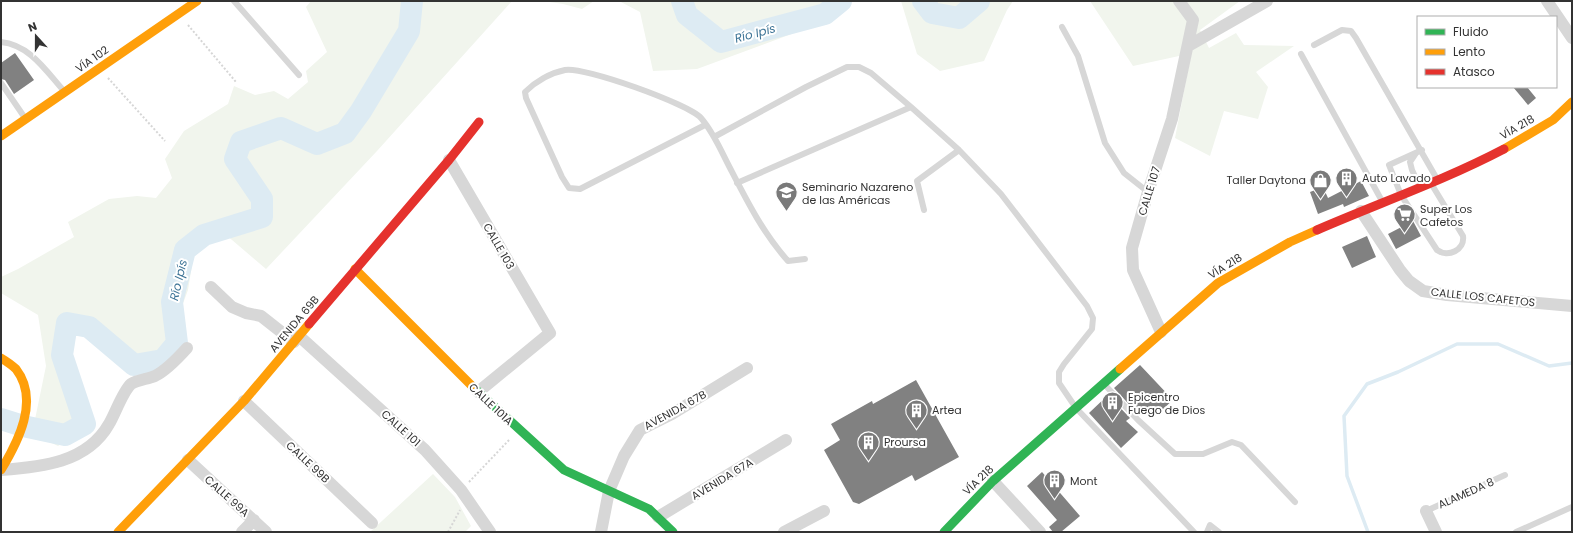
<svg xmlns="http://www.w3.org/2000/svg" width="1573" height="533" font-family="Poppins,sans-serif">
	<rect width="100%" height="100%" fill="#fff"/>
	<path fill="#f1f5ed" d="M311,1H512L377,151L266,269L225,234L194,253L188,290L170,339L161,354L137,360L96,323L66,320L57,346L75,408L77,434L58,446L32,434L46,366L38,315L1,293V277L18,269L74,237L68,222L109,199L137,196L156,198L172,178L165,159L184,131L228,104L234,86L255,95L274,91L288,99L308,82L306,71L327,52L306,7Z
		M543,1H594L582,9L563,4Z
		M619,1H850L821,23L697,69L653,71L640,12Z
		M901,1H1013L1007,10L984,61L940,71L917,54Z
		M1090,1H1240L1200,30L1209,48L1236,33L1244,45L1294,46L1256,72L1268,87L1258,119L1224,111L1210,156L1175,138L1191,55L1179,56L1133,66Z
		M433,474L455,497L471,526L465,532H370Z"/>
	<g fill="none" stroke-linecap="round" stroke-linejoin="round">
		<path stroke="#ddebf3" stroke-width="3.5" d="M1368,532L1347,476L1344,416L1367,384L1398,372L1457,344H1498L1549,366L1572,363"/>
		<path stroke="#ddebf3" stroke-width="22" d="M682,1L687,15L721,42L825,14L841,1
			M923,1L932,13L959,18L979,1
			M1,419L23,426L65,435L85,424L62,355L67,323L89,327L134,365L163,360L177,343L172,302L185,250L204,235L262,217V199L235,159L241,142L281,128L317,144L345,133L361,111L409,31L412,1"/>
	</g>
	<path fill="#818181" d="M15,53L34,80L14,94L5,80L1,79V63Z
		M1513,87H1527L1536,98L1528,105Z
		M1361,181L1369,196L1344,207L1343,204L1318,214L1310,192L1323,187L1328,198Z
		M1413,221L1421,236L1396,249L1388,234Z
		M1367,236L1376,257L1352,268L1342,247Z
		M1140,365L1173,400L1153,418L1143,406L1136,412L1114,388Z
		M916,380L959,457L915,481L912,475L859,504L853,502L824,450L840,440L831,424L872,401L873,404Z
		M1108,395L1130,418L1126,421L1138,432L1121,448L1089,413Z
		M1042,472L1080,516L1061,532H1053L1049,527L1057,520L1027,486Z"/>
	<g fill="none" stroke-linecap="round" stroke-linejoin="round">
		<path stroke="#d6d6d6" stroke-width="2" stroke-dasharray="2 2" stroke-linecap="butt" d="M188,25L236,82
			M108,78L165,141
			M469,482L510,439
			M448,532L460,510"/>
		<path stroke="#d7d7d7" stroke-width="6" d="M234,1L299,75
			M1062,27L1078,56L1105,143L1124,173L1148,192
			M1,42C30,45 46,71 64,91
			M1314,45L1342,30L1351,31L1356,38L1437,179
			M1301,54L1382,201
			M1,83L25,118
			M705,125L580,189L569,188L562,177L526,98L525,92C535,82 550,73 565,70C583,66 689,104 701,118C714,133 721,151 730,168C747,201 763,233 788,261L805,259
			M714,137L806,87L847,67H859L871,73L911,107L959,150L1001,194L1087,306L1093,318L1092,329L1064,364L1059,372V383L1076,408L1194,532
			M1422,150L1389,165L1401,195L1437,250C1448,258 1465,250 1463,236L1432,185
			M1416,153L1410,162L1412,170L1420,187
			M737,183L911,107
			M924,210L917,181L959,150
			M1104,384L1138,420L1175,454H1203L1232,442L1241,445L1295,502
			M1426,511L1505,475
			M1207,532L1210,525L1219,532
			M1516,532L1572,507"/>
		<path stroke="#d7d7d7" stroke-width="12" d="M1547,1L1572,38
			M1188,46L1267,1
			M449,160L550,333L478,392
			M1361,211L1400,270L1409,281L1423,291L1447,295L1572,306
			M211,287L232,307L246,313L261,316L294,342
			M1161,332L1133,270L1132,248L1148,192L1172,119L1193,20L1179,1
			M299,336L425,450L461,490L490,532
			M244,401L372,523
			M188,460L266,532
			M1,470C41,467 87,463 109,424C115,414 123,391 131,384C137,380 148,379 155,376C167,370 178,358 187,348
			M993,481L1040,532
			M1426,511L1436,532
			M658,517L786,440
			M242,532L254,520
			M601,532L609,491L624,456L640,430L672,414L747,368
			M784,532L824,511"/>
		<path stroke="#30b455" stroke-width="9" d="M472,386L564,470L649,509L673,532
			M944,532L993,481L1120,369"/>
		<path stroke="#ff9f0a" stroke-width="9" d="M1,136L197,1
			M1504,149L1553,120L1572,102
			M355,269L472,386
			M1,358C6,361 12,365 16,369C40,400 18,442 1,470
			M1120,369L1218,283L1290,242L1317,230
			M118,532L244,401L309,324"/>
		<path stroke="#e5322d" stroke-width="9" d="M1317,230C1379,203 1443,181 1504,149
			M309,324L449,160L479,122"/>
	</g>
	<defs>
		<symbol id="building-pin" viewBox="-11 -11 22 30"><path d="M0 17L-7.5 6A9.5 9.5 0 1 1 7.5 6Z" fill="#7a7a7a" stroke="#fff"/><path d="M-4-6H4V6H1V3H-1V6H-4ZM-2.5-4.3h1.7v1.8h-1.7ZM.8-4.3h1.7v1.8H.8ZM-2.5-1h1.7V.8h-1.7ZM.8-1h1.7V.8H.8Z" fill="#fff"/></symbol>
		<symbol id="shop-pin" viewBox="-11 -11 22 30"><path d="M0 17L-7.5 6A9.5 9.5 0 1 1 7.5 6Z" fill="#7a7a7a" stroke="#fff"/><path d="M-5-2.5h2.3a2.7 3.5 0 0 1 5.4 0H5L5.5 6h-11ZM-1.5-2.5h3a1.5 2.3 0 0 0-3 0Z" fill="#fff"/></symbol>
		<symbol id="university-pin" viewBox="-11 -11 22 30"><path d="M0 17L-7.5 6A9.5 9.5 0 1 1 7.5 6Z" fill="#7a7a7a" stroke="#fff"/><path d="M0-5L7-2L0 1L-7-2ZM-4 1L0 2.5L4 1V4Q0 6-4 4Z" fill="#fff"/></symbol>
		<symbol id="supermarket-pin" viewBox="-11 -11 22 30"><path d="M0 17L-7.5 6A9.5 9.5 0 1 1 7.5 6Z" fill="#7a7a7a" stroke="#fff"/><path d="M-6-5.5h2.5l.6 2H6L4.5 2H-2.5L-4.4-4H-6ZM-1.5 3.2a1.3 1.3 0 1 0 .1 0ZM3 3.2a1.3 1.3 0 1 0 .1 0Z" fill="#fff"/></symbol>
	</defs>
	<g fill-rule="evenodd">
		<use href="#building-pin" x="1334" y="166" width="25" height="34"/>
		<use href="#shop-pin" x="1308" y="168" width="25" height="34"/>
		<use href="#university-pin" x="774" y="180" width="25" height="34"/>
		<use href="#supermarket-pin" x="1392" y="202" width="25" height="34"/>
		<use href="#building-pin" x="1100" y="390" width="25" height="34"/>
		<use href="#building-pin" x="904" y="398" width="25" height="34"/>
		<use href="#building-pin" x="856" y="430" width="25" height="34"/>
		<use href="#building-pin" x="1042" y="468" width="25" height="34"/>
	</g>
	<g text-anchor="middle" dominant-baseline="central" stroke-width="4" stroke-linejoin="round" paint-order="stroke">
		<g font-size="11" fill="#333" stroke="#fff">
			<text transform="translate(92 59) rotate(-35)">VÍA 102</text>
			<text transform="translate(1517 127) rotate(-30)">VÍA 218</text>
			<text transform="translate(1149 191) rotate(-73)">CALLE 107</text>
			<text transform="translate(499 246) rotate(60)">CALLE 103</text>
			<text transform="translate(1225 266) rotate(-32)">VÍA 218</text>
			<text transform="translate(1483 297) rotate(6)">CALLE LOS CAFETOS</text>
			<text transform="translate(294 324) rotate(-50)">AVENIDA 69B</text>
			<text transform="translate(491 404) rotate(43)">CALLE 101A</text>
			<text transform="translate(675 410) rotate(-29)">AVENIDA 67B</text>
			<text transform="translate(401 428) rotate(42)">CALLE 101</text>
			<text transform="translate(308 462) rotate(43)">CALLE 99B</text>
			<text transform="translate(722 479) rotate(-31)">AVENIDA 67A</text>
			<text transform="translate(978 480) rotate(-44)">VÍA 218</text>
			<text transform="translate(1466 493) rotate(-24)">ALAMEDA 8</text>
			<text transform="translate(227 496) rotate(42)">CALLE 99A</text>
		</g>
		<g font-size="11" fill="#333" stroke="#fff" text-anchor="start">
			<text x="1362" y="178">Auto Lavado</text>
			<text x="1306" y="180" text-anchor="end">Taller Daytona</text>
			<text x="802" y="187">Seminario Nazareno<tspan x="802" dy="13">de las Américas</tspan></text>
			<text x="1420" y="209">Super Los<tspan x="1420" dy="13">Cafetos</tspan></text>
			<text x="1128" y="397">Epicentro<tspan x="1128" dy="13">Fuego de Dios</tspan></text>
			<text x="932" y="410">Artea</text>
			<text x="884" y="442">Proursa</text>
			<text x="1070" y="481">Mont</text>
		</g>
		<g font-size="12" font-style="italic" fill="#3f7597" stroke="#fff">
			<text transform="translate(755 33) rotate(-15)">Río Ipís</text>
			<text transform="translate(178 280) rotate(-77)">Río Ipís</text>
		</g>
	</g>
	<rect width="1573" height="533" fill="none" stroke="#333333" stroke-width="4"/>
	<rect x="1417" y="16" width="140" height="72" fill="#ffffff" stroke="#adadad"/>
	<rect x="1425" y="29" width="20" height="6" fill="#30b455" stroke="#adadad"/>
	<text x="1453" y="36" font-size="12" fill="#333333">Fluido</text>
	<rect x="1425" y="49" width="20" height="6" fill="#ff9f0a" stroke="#adadad"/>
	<text x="1453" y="56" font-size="12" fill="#333333">Lento</text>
	<rect x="1425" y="69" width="20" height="6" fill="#e5322d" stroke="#adadad"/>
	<text x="1453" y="76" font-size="12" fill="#333333">Atasco</text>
	<g transform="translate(36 36) rotate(339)" stroke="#ffffff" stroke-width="3" paint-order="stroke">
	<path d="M0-3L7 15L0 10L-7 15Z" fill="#333333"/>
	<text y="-6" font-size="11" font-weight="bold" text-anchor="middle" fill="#333333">N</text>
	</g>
</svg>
